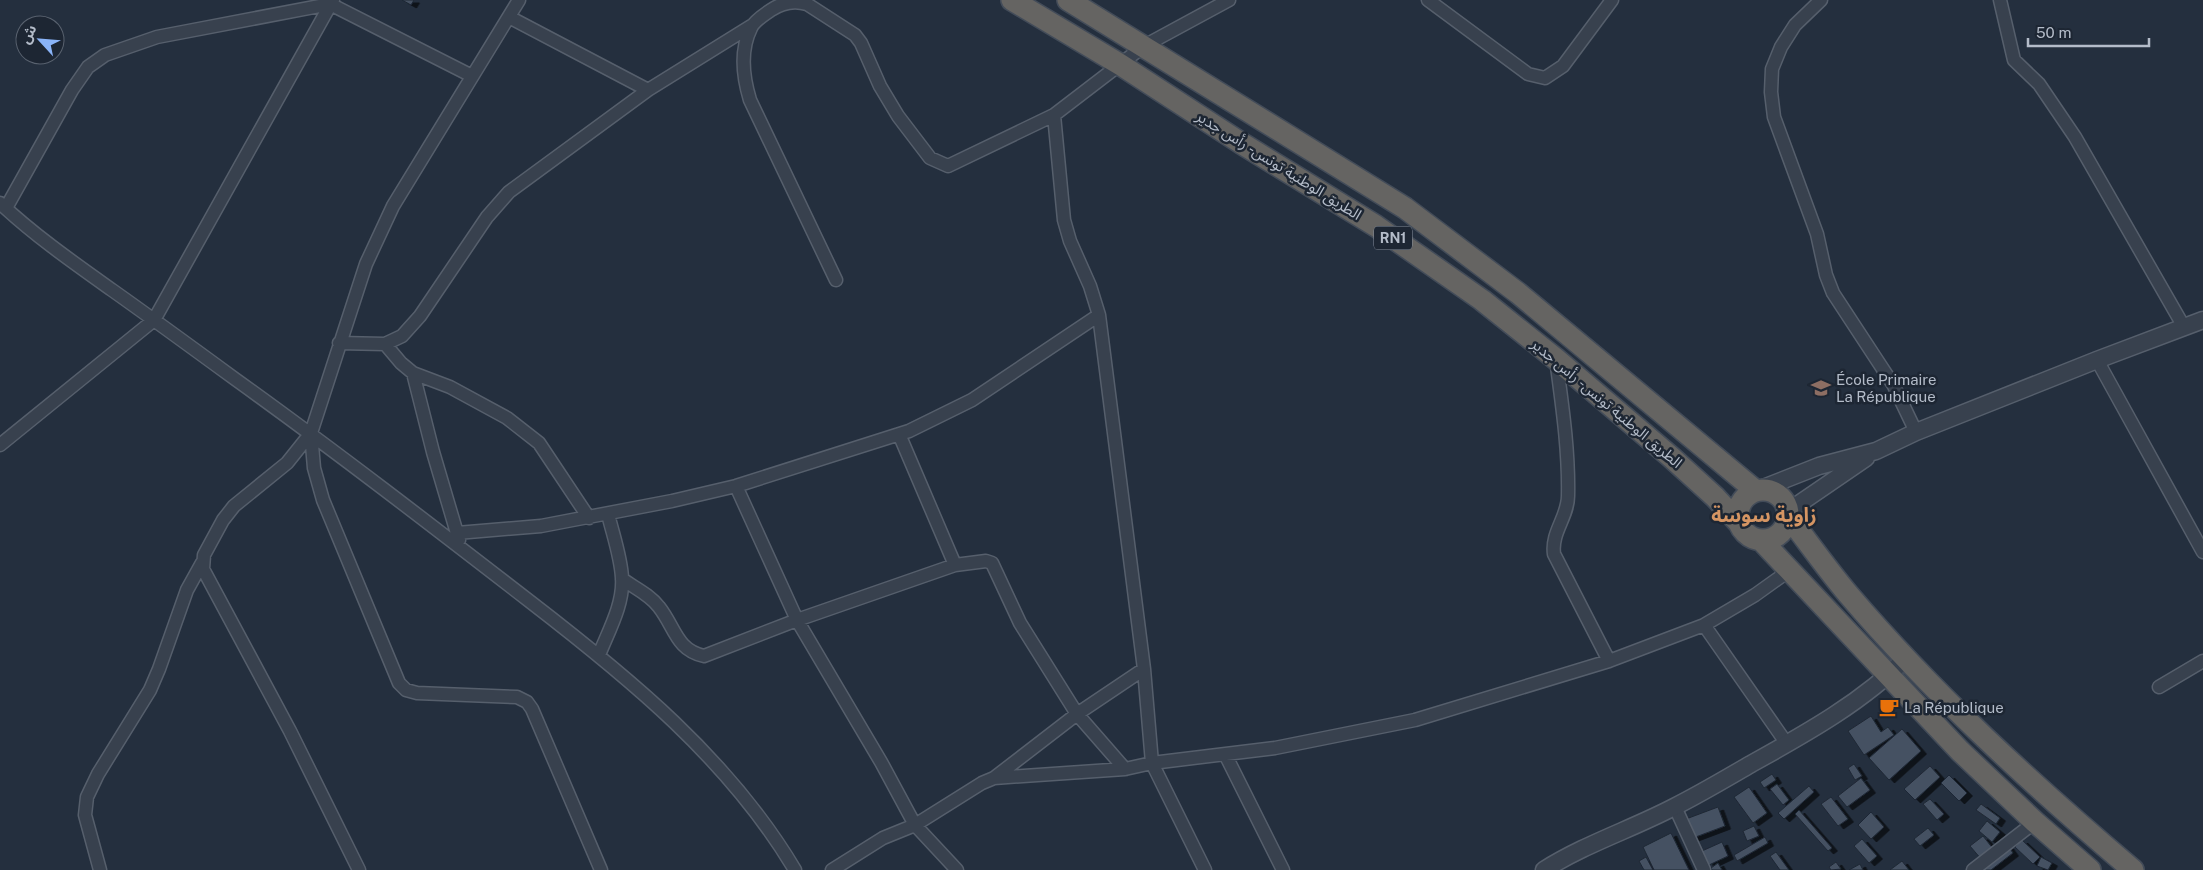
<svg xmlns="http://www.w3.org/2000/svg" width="2203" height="870" font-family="'Public Sans','Noto Sans Arabic',sans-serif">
	<defs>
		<filter id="shadow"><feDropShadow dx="5.5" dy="3" stdDeviation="0" flood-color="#0009"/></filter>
	</defs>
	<rect width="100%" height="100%" fill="#242f3e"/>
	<path fill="#455162" stroke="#1f2835" filter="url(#shadow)" d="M402,0H414L411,5Z
		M1871,716L1881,732L1888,727L1894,735L1864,755L1848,731Z
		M1902,729L1921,751L1889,780L1869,758Z
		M1854,764L1862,776L1855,780L1848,768Z
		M1930,766L1940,777L1915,800L1904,789Z
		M1772,774L1776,780L1764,788L1760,782Z
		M1949,775L1967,793L1959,801L1941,783Z
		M1861,778L1870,790L1847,807L1838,796Z
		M1777,784L1789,800L1783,805L1770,789Z
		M1809,786L1814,792L1784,819L1778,813Z
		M1749,787L1767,813L1753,823L1734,797Z
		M1831,797L1848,819L1838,826L1821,804Z
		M1930,799L1944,814L1937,820L1923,804Z
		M1981,804L2000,818L1996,824L1976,810Z
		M1718,807L1725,826L1693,838L1686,819Z
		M1799,810L1832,848L1828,851L1795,814Z
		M1871,812L1884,827L1871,839L1858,825Z
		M1987,821L2000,832L1992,842L1979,831Z
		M1754,826L1759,836L1747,841L1743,831Z
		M1928,828L1934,835L1920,846L1914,839Z
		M1671,833L1689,870H1654L1643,847Z
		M1983,836L1994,850L1982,860L1970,846Z
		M1765,837L1768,843L1737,861L1734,855Z
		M1862,839L1877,856L1869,863L1854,846Z
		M2022,840L2040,857L2033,864L2015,847Z
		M1722,842L1728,856L1709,865L1702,851Z
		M2008,846L2013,853L1991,870H1979Z
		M1776,852L1789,870H1780L1770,856Z
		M1646,857L1653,870H1644L1639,861Z
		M2041,857L2052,863L2048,870L2037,866Z
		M1902,861L1909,870H1890Z
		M1836,862L1841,869L1831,870L1829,867Z
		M1718,863L1722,870H1712L1711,868Z
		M1860,864L1863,870H1849Z"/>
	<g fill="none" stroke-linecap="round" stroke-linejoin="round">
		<defs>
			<path id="minor" d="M1428,0L1528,74L1545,78L1563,66L1612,0
				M1821,0L1795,25L1781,47L1772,69L1771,92L1774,117L1817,234L1826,275L1833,293L1894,386L1916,432
				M2000,0L2014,60L2039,84L2075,137L2184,327
				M509,17L648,90
				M1054,115L1064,220L1070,241L1090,286L1099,315L1144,669L1152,763L1205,870
				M0,203C34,235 74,263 112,290C153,319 194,349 235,379C334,450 431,525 528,600C628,677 729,759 795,870
				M6,208L72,90L88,67L105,55L157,37L330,4L472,76
				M836,280L750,100C743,77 740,50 751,28C754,21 765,14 771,10C783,2 794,0 807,4L855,35L861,43L880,86L898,116L930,158L948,166L1054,115L1144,46L1229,0
				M339,343L385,344L402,336L420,316L487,217L509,192L648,90L751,26
				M385,344L401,363L413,373L450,387L507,418L539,443L589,518
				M1556,359C1562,404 1569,450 1568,496C1568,517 1551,532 1554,554L1609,661
				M2097,360L2203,552
				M413,373L433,452L459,540
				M311,433L314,468L323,500L399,683L406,690L417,693L517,697L527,702L532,709L601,870
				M899,434L955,565
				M0,445L154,320L333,0
				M736,486L797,620L881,762L915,825L957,870
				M457,533L541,526L672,501L736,486L909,431L972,400L1099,315
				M622,579C635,588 650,595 659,607C675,627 676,650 704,656L797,620L955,565L986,561L992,563L1020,623L1077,714L1125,769
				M1704,625L1787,744
				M599,655C608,632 624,604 622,578C621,557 613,535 608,514
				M2159,687L2203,661
				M1225,754L1283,870
				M994,778L1077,714L1144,669
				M1675,807L1704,870
				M100,870L85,815L87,797L98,774L150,690L159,669L187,590L202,563
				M359,870L290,731L203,569L204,555L223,520L234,506L287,463L311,433L366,264L393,206L519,0
				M832,870L883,838L915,825L982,783L994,778L1125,769L1152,763L1275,748L1415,720L1609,661L1704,625L1755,595L1790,570
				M1973,870L2035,822"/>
			<path id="tertiary" d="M1758,490L1819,466L1876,451L1916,432L2097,360L2203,320
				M1787,512L1866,458
				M1544,870C1585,844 1632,829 1674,807C1700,794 1725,779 1751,764C1805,734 1863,702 1907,657"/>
			<path id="trunk" d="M1012,0L1121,65L1241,143L1376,226L1482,300L1556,359L1671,457L1715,497L1739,523
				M1068,0L1405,208L1518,293L1756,491
				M1738 515a25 25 0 1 1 50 0a25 25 0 1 1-50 0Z
				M1788,516C1808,542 1827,569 1848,594C1933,694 2034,786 2133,870
				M1761,540L1960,751L2035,822L2090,870"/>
		</defs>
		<use href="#minor" stroke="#565f6c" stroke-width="15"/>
		<use href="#tertiary" stroke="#565f6c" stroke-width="19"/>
		<use href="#trunk" stroke="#434c59" stroke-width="24"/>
		<use href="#minor" stroke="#38414e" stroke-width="12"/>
		<use href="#tertiary" stroke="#38414e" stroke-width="16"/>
		<use href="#trunk" stroke="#656462" stroke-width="21"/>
	</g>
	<defs>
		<symbol id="school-bare" viewBox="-9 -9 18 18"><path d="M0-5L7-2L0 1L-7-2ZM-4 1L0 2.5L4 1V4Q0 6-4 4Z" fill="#8d6e63" stroke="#1d2633" stroke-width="2.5" paint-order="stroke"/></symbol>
		<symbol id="cafe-bare" viewBox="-9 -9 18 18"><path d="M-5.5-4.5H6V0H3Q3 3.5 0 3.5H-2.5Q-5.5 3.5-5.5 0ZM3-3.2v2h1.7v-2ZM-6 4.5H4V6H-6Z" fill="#e8710a" stroke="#1d2633" stroke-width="2.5" paint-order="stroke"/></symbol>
	</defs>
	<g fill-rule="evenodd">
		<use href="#school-bare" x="1807" y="374" width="28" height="28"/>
		<use href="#cafe-bare" x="1875" y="693" width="28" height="28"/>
	</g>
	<g text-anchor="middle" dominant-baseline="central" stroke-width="5" stroke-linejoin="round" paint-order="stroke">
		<rect fill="#1d2633" stroke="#878f9c" stroke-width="1" x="1374" y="226.5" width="38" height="23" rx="4"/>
		<g font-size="14" font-weight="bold" fill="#b4bcc9">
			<text x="1393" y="238">RN1</text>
		</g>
		<g font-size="15" fill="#b4bcc9" stroke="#1d2633">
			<text transform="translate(1279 165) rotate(32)">الطريق الوطنية تونس - رأس جدير</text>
			<text transform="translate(1607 403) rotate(40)">الطريق الوطنية تونس - رأس جدير</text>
		</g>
		<g font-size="15" fill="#b4bcc9" stroke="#1d2633" text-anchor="start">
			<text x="1836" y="379">École Primaire<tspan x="1836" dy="17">La République</tspan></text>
			<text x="1904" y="707">La République</text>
		</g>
		<g font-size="20" font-weight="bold" fill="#d59563" stroke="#1d2633">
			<text x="1764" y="515">زاوية سوسة</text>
		</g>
	</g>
	<g transform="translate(40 40) rotate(296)"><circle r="24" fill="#1d2633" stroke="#59626f"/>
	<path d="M0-4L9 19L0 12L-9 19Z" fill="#8ab4f8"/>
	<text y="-8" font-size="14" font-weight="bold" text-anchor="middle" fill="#b4bcc9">ش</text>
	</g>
	<path d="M2028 38v8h121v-8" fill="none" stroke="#b4bcc9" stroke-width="2.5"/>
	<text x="2036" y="38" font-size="15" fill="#b4bcc9" stroke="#1d2633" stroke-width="4" paint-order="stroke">50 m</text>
</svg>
